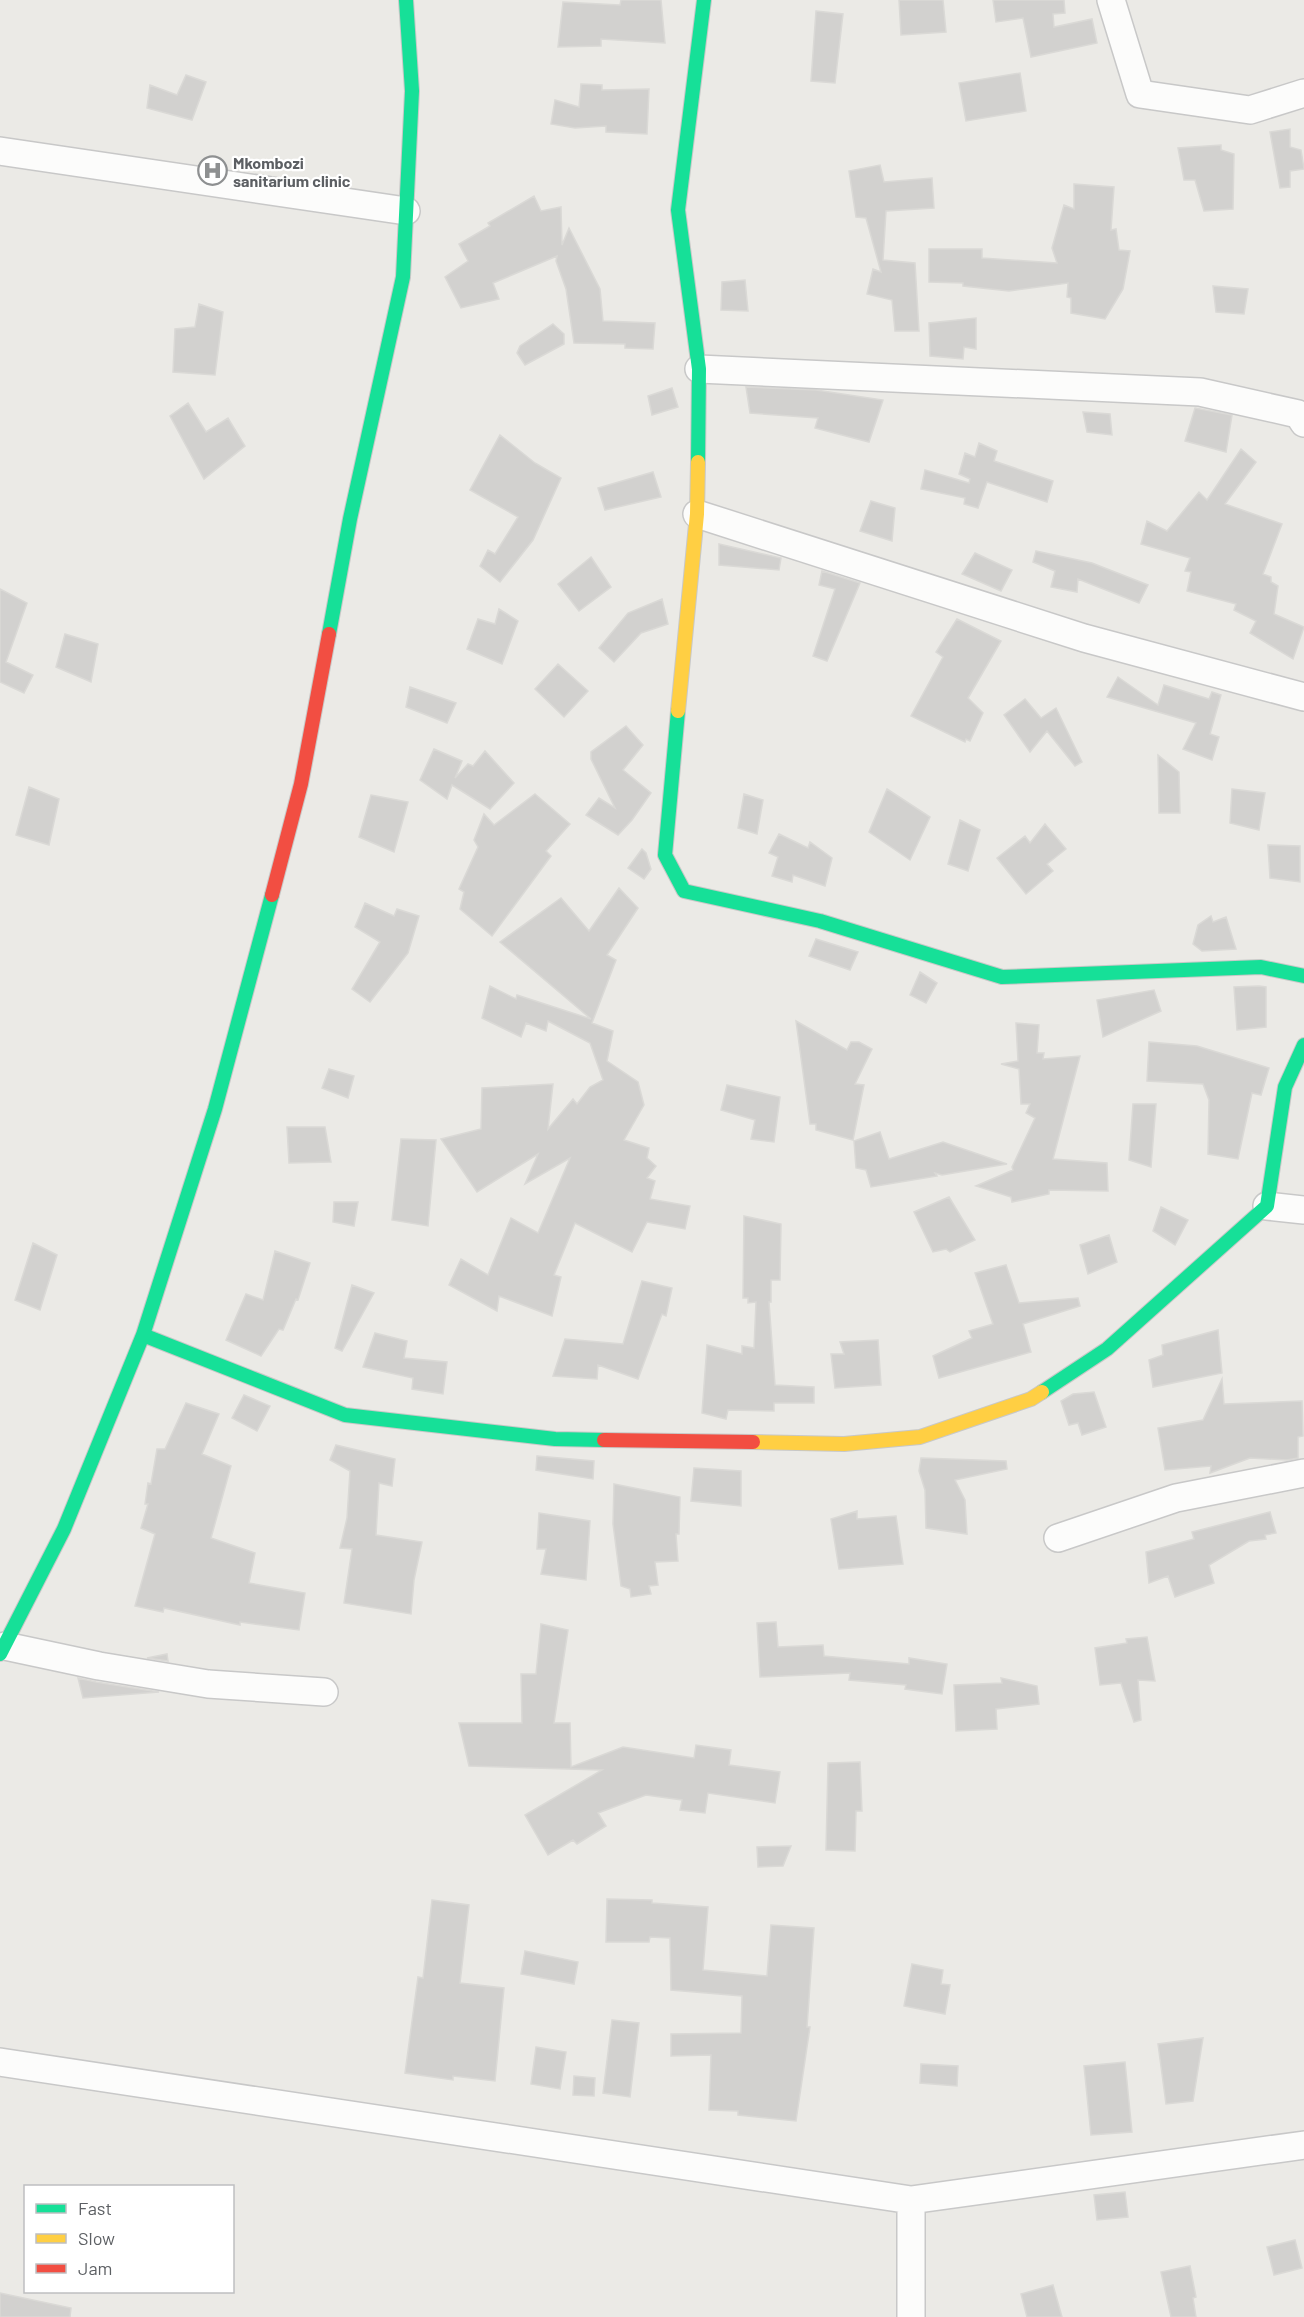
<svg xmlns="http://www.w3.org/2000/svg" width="1304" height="2317" font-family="Barlow,sans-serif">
	<rect width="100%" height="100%" fill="#ebeae6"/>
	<path fill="#d2d1cf" stroke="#dad9d6" stroke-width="1.5" d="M621,0H661L665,43L601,39V46L558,47L563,2L620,5Z
		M899,0H943L946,32L901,35Z
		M993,0H1064L1065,13L1053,14L1054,27L1092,19L1097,43L1031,57L1023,18L996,22Z
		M816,11L843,14L835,83L811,81Z
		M1020,73L1026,111L966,121L959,83Z
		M186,75L206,82L192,120L147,108L150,85L177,95Z
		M581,84L602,85V90L649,89L647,134L606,132V126L575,128L551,124L555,100L579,107Z
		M1290,129V147L1301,150L1304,169L1290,171V187L1280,188L1270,132Z
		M1221,145V150L1234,154L1233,209L1204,211L1195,180H1184L1178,148Z
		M880,165L884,182L932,178L934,208L886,211L883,260L915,263L919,331H895L892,300L867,294L873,269L881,272L866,218L856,217L849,171Z
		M1074,184L1114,187L1111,230L1116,229L1119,250L1130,251L1123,289L1105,319L1071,313V298L1067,297L1068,283L1009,291L963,286V283L929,282V249H982V258L1057,263L1052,248L1064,205L1074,209Z
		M534,196L541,211L561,207L562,245L569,228L600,289L603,321L655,323L653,349L625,348V344L574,343L566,289L556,261L557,256L493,283L499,299L461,308L445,277L468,261L459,244L490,226L488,223Z
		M745,280L748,311L721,310L722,282Z
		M1213,286L1248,289L1244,314L1216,312Z
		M199,304L223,312L215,375L173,372L175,329L195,327Z
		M976,318V349L964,347L963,359L930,356L929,323Z
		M553,324L564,334V344L525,365L517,353L520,346Z
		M746,387L816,390L883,400L869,442L815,428L818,418L750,413Z
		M672,388L678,407L652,415L648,396Z
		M188,403L206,432L228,418L245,446L204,479L170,416Z
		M1195,408L1232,415L1226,452L1185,441Z
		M1083,412L1110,414L1112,435L1087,432Z
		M500,435L535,463L561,478L533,540L500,582L480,566L488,550L495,554L518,517L470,490Z
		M979,443L997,451L994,461L1053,481L1047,502L987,482L978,508L964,504L965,498L921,489L925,470L969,483L970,479L959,474L965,453L975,457Z
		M1241,449L1256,462L1225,504L1282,524L1263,574L1271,577V582L1278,586L1274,614L1304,627L1293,659L1250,633L1256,621L1234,610L1236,604L1187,591L1191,572L1185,571L1190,558L1141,544L1147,521L1167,531L1199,492L1207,500Z
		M653,472L661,497L605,510L598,488Z
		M871,501L895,508L892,541L860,531Z
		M719,544L781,558L779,570L719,565Z
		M1036,551L1092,563L1148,585L1139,603L1078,579L1077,592L1051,587L1055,571L1033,562Z
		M975,553L1012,570L1001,591L962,574Z
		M591,557L611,587L579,611L558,584Z
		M822,571L860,583L827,661L813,656L835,589L819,585Z
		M0,589L27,603L6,662L33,675L24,693L0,682Z
		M662,599L668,624L641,633L614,662L599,648L628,613Z
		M499,609L518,621L502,664L467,649L478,619L495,624Z
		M957,619L1001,641L968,698L983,713L970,741L966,739L965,742L911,716L943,657L936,652Z
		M65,634L98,644L91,682L56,667Z
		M558,664L588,691L564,717L535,689Z
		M1118,677L1158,705L1164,685L1209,699L1212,692L1221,695L1210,734L1219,737L1212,760L1183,749L1196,723L1107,697Z
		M410,687L456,703L447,723L406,707Z
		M1025,699L1041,718L1056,708L1082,762L1075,766L1047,731L1030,752L1004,715Z
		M626,726L643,745L623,770L651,793L632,820L618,835L586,815L599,798L615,808L591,759V752Z
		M434,749L462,761L455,778L468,764L473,766L485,751L514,783L490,809L452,785L447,799L420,780Z
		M1158,755L1179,772L1180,813H1159Z
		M29,787L59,799L49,845L16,835Z
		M887,789L930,817L910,860L869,832Z
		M1232,789L1265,793L1259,830L1230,823Z
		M535,794L570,824L546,851L551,856L492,936L460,909L464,892L459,889L478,847L474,840L484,814L494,825Z
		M744,794L763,800L757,834L738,828Z
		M371,795L408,802L394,852L359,837Z
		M960,820L980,830L968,871L948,864Z
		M1045,824L1066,849L1047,864L1053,871L1026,894L997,858L1025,836L1030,843Z
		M779,834L808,848L810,842L832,858L825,886L793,875L792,882L772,876L778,857L769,853Z
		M1268,845L1300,846V882L1270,878Z
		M642,849L646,853L651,869L644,879L628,868Z
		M619,888L638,908L607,955L616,960L592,1023L613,1031L607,1061L638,1082L644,1105L624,1140L649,1148L647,1158L656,1166L647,1178L655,1181L650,1199L690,1206L685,1229L647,1222L632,1252L575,1223L554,1275L561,1277L552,1316L499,1296L497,1311L449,1285L461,1259L488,1275L511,1218L538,1233L570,1158L525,1184L538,1154L477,1192L441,1139L481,1129L482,1088L553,1084L548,1129L573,1099L577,1104L590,1087L603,1080L590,1043L548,1021L546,1031L526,1023L521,1037L482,1018L490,986L516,999L517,995L591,1019L500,942L561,898L589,931Z
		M365,903L394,916L397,909L419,916L408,953L370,1002L352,989L380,942L355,927Z
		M1211,916L1213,922L1226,917L1236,949L1202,951L1193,944L1198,925Z
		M816,939L858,952L850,970L809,956Z
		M920,972L937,983L926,1003L910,995Z
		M1259,986L1266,987V1027L1237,1030L1234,987Z
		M1154,990L1161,1011L1103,1037L1097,1000Z
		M796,1021L847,1050L851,1042H859L872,1049L855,1084L864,1085L853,1140L816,1130V1124H810Z
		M1016,1023L1039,1025L1037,1053H1044L1043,1059L1080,1056L1053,1159L1107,1163L1108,1191L1049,1190V1194L1012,1202L1011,1197L976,1186L1013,1170L1012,1167L1035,1118L1026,1113L1030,1104H1021L1019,1069L1001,1064L1018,1061Z
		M1149,1042L1197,1046L1269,1068L1261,1095L1252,1093L1238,1159L1208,1154L1209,1100L1203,1084L1147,1081Z
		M329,1069L354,1076L348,1098L322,1088Z
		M727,1085L780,1097L774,1142L751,1139L755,1120L721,1110Z
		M1133,1104H1156L1151,1167L1129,1160Z
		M287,1127H325L331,1162L289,1163Z
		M880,1132L889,1159L943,1142L1007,1164L942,1175L935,1173L937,1176L871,1187L866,1170L856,1168L854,1141Z
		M401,1139L436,1140L428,1226L392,1220Z
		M949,1197L975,1240L950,1252L946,1249L933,1252L914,1212Z
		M334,1202H358L354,1226L333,1222Z
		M1161,1207L1188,1220L1175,1245L1153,1231Z
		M744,1216L781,1224L780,1280H771V1302H769L775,1385L814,1387V1403H774V1411L728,1410L726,1419L702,1413L707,1345L742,1354V1346L754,1348L756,1302L748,1303V1298H743Z
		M1109,1235L1117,1262L1088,1274L1080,1245Z
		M33,1243L57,1255L40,1310L15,1300Z
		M275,1251L310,1263L298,1300L296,1299L283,1330L279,1329L261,1356L226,1340L246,1294L263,1300Z
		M1006,1265L1019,1303L1078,1298L1080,1306L1023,1324L1031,1352L939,1378L933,1356L972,1338L969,1331L993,1324L975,1273Z
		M642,1281L672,1288L666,1316L662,1314L638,1379L598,1365L597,1379L553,1376L565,1339L623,1344Z
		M352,1285L374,1293L342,1351L335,1348Z
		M1218,1330L1222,1373L1153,1387L1149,1360L1163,1355L1162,1345Z
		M375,1333L407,1341L404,1358L447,1362L443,1394L412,1389L413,1378L363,1367Z
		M878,1340L881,1385L835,1388L831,1354H844L840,1342Z
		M1222,1379L1224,1404L1302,1401L1303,1436L1298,1437V1458L1287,1460L1250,1458L1210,1473L1211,1466L1165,1470L1158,1428L1203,1420Z
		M1094,1392L1106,1427L1082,1435L1078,1423L1069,1425L1061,1401L1073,1394Z
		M244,1395L270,1406L257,1431L232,1418Z
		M186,1403L219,1414L202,1454L231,1466L211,1538L255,1553L249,1583L305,1593L299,1630L240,1622V1625L164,1608L163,1612L135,1606L155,1534L141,1528L148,1504H145L148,1483L151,1484L157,1449H165Z
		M336,1445L395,1459L392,1486L379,1483L376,1535L422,1542L414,1580L411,1614L344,1603L352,1549L340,1548L347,1518L350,1471L330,1460Z
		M537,1456L594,1461L593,1479L536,1470Z
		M921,1458L1006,1461L1007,1469L955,1480L965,1500L967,1534L926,1528L925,1490L919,1471Z
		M694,1468L741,1471V1506L691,1501Z
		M614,1484L680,1497L679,1534H676L678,1561L655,1562L658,1585L649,1586L651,1594L631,1597L630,1589L621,1586L613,1524Z
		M857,1511V1519L896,1516L903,1564L839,1569L831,1519Z
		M1270,1512L1276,1533L1265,1535L1266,1539L1249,1541L1209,1565L1214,1583L1175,1597L1168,1576L1149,1583L1146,1552L1194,1539L1192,1532Z
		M539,1513L590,1521L586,1580L541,1574L546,1549H537Z
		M776,1622L778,1647L823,1645L824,1656L909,1664V1658L947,1664L942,1694L905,1689L906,1685L849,1680L850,1673L760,1677L757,1623Z
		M541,1624L568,1630L554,1723H570L571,1767L623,1747L694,1758L696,1745L731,1750L729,1765L780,1772L775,1803L708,1793L705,1813L680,1810L682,1800L646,1795L598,1813L606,1826L577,1844L573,1840L548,1855L525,1815L602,1770L469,1766L459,1723H522L521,1674H536Z
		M1147,1637L1155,1681L1138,1680L1141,1720L1134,1722L1121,1683L1100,1685L1095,1648L1127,1643L1126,1639Z
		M167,1654L168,1661L147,1658Z
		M78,1678L96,1682L159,1692L83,1698Z
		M1001,1678L1037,1686L1039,1704L996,1709L997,1729L956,1731L954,1685L1002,1683Z
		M860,1762L862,1811H856L855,1851L826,1850L828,1763Z
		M791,1846L783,1866L758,1867L757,1847Z
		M607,1899L652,1900V1903L708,1907L703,1970L767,1976L771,1925L814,1928L807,2027H810L796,2121L738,2115V2111L709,2110L711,2055L671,2056V2034L741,2033L742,1996L671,1990L670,1938L650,1937L649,1942H606Z
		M432,1900L469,1905L460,1983L504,1988L495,2081L453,2076V2080L405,2073L418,1977L423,1978Z
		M525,1951L578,1962L574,1984L521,1974Z
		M912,1964L943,1970L941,1984L950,1985L945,2014L904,2006Z
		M612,2020L639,2023L630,2097L603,2093Z
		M1203,2038L1193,2101L1166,2104L1158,2044Z
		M536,2047L566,2052L560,2089L531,2084Z
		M1125,2062L1132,2132L1091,2135L1084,2066Z
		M921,2064L958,2066L957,2086L920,2083Z
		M574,2076L595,2078L594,2096L573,2095Z
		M1125,2192L1128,2217L1097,2220L1094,2195Z
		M1295,2240L1302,2268L1274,2275L1267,2247Z
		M1190,2266L1196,2297L1193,2298L1196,2317H1171L1161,2272Z
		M1053,2285L1062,2317H1027L1021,2294Z
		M0,2293L71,2308L70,2317H0Z"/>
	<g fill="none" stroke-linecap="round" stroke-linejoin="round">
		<defs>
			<path id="street" d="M1111,0L1140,94L1250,110L1304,93
				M0,151L406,211
				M699,369L1200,392L1298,414L1304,423
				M697,514L1084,638L1304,697
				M1267,1206L1304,1210
				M1058,1538L1176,1498L1304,1473
				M5,1646L99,1666L208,1684L324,1692
				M0,2062L911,2200L1304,2145
				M911,2317V2200"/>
			<path id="fast" d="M698,462L699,369L678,210L704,0
				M329,634L350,519L403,277L412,91L406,0
				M678,711L665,855L684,891L820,921L1002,977L1261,967L1304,976
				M143,1335L345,1415L555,1439L604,1440
				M1042,1392L1107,1349L1267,1206L1285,1087L1304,1045
				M0,1654L64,1529L143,1335L215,1109L272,895"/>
			<path id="slow" d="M678,711L697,514L698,462
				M753,1442L844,1444L920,1437L1031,1399L1042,1392"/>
			<path id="jam" d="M272,895L301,784L329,634
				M604,1440L753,1442"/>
		</defs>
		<use href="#street" stroke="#c8c8c8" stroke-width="30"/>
		<use href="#fast" stroke="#c8c8c7" stroke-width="16"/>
		<use href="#slow" stroke="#c8c8c7" stroke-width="16"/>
		<use href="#jam" stroke="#c8c8c7" stroke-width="16"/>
		<use href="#street" stroke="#fcfcfb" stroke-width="27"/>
		<use href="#fast" stroke="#16e098" stroke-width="14"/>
		<use href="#slow" stroke="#ffcf43" stroke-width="14"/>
		<use href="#jam" stroke="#f24e42" stroke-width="14"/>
	</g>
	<defs>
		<symbol id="hospital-ring" viewBox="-11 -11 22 22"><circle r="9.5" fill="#fff" stroke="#8e9091" stroke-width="1.5"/><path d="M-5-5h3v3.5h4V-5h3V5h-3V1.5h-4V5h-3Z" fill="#8e9091"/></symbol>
	</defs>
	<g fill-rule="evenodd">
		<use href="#hospital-ring" x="196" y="154" width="33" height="33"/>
	</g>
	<g text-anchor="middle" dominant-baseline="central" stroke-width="4.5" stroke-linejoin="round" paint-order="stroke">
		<g font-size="16" font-weight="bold" fill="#5c5f63" stroke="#fff" text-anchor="start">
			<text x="233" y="162">Mkombozi<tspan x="233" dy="18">sanitarium clinic</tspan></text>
		</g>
	</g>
	<rect x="24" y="2185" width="210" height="108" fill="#ffffff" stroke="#bebfc1" stroke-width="1.5"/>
	<rect x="36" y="2204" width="30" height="9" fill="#16e098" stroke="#bebfc1" stroke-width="1.5"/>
	<text x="78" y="2215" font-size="18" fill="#5c5f63">Fast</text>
	<rect x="36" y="2234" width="30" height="9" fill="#ffcf43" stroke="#bebfc1" stroke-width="1.5"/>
	<text x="78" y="2245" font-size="18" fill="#5c5f63">Slow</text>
	<rect x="36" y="2264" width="30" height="9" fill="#f24e42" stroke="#bebfc1" stroke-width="1.5"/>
	<text x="78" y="2275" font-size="18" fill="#5c5f63">Jam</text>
</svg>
